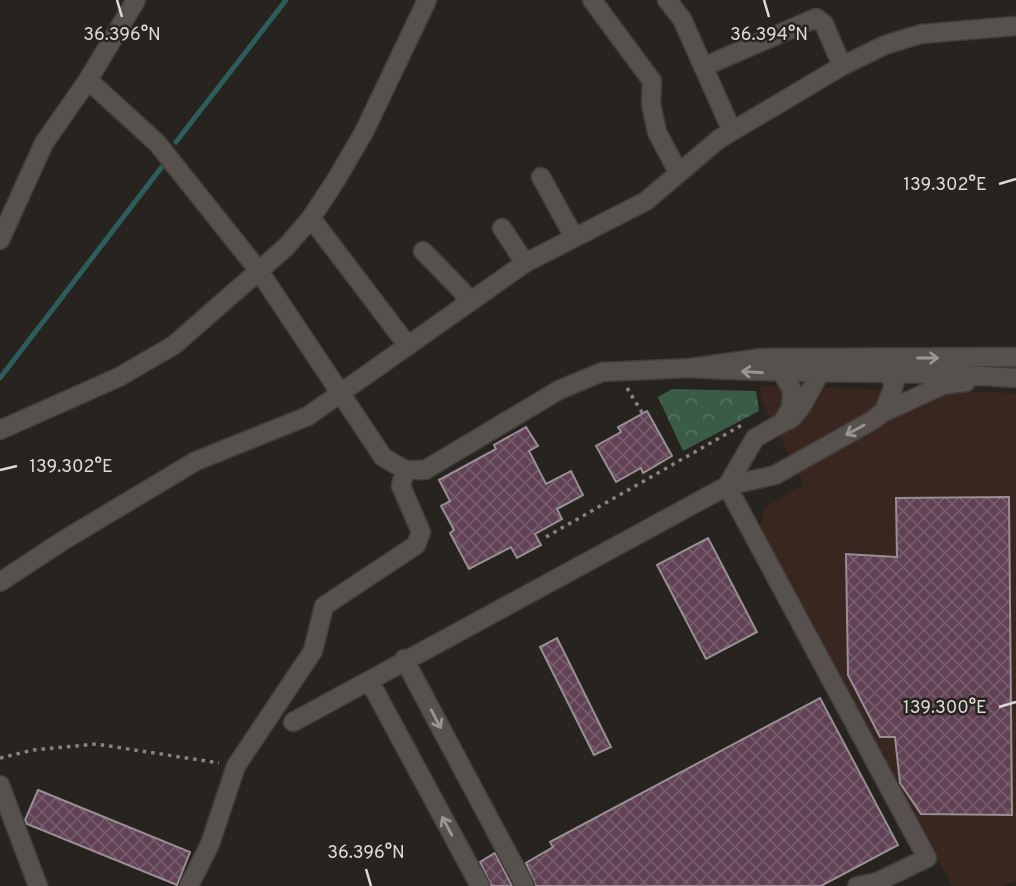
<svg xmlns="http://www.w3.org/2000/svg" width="1016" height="886" font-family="Overpass,sans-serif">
	<defs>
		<pattern id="forest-crowns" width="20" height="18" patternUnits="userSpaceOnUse" patternTransform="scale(1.75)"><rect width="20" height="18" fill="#3a5b46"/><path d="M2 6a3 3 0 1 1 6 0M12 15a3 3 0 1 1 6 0" fill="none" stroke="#567260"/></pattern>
		<pattern id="building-cross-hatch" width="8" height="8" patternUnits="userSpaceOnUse" patternTransform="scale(1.75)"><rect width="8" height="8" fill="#614154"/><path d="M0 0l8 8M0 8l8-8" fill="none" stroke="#775c6c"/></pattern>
	</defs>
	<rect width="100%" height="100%" fill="#27231f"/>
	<path fill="#38261f" d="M760,386L1016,393V881L1002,886H952L760,527L765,507L804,484L761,400Z"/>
	<path fill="url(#forest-crowns)" d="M672,389L756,391L759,411L683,451L658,397Z"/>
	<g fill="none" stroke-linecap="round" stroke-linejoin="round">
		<path stroke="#2d5d5d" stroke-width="5" d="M176,142L286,0
			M0,378L161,168"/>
	</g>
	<path fill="url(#building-cross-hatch)" stroke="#979094" stroke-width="2" d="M647,411L672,456L643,473L641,468L616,482L596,446L621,432L618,427Z
		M526,427L538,446L529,451L546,484L571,471L583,495L557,509L562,519L535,534L541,545L517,558L511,547L469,569L450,533L454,530L441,506L450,501L439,480L496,449L494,445Z
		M1009,497L1012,815L921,814L900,783L895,737H880L848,675L846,554L897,557L896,498Z
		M708,538L757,632L706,659L657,565Z
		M557,638L611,747L594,755L540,647Z
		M820,698L898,845L821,886H536L526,863L553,847L550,842Z
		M38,790L190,852L177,885L27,824L25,820Z
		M495,853L512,886H491L480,862Z"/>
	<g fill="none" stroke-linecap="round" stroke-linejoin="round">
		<defs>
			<path id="minor" d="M592,0L652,81L651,104L657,132L678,172
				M667,0L682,19L732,131
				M703,67L816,18L824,24L842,66
				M88,80L157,143L259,271L383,457L405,470H425L559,390L602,372L690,368
				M541,177L574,237
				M311,218L408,346
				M502,228L525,263
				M0,240L44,143L88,80L136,0
				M423,251L462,291L468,303
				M1016,357L762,358L690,368C799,375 907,370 1016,378
				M882,413L943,385L966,382
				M789,420C803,411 813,381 825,366
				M0,430L119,377L174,345L286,247L311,218L336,180L364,132L427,0
				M727,486L927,858L877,882L857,886
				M727,486L755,438L782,423L791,408L792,390L782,373
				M0,582L64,540L196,461L308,416L525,263L646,201L719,139L842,66L885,45L921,34L1016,26
				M404,659L525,886
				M370,682L480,886
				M293,722L727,486L775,475L873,420L884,411L894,385L880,358
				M0,785L38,886
				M189,886L210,844L236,766L313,651L324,606L416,545L421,532L401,486L405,470"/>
		</defs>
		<use href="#minor" stroke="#413d3b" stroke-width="21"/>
		<path stroke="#878481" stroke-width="3.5" stroke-dasharray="3.5 5" stroke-linecap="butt" d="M627,388L643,414
			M546,537L742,425
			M0,758L33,750L96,744L219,763"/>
		<use href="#minor" stroke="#56514d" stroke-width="18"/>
	</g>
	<defs><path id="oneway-shaft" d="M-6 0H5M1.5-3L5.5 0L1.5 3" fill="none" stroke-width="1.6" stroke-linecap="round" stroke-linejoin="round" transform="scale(1.75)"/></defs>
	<g stroke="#9a9692">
		<use href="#oneway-shaft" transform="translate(928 358)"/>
		<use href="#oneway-shaft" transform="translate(752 372) rotate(-176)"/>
		<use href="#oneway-shaft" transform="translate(855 430) rotate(151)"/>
		<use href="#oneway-shaft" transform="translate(436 719) rotate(62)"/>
		<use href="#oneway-shaft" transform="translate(447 826) rotate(-118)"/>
	</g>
	<path fill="none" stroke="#dddad8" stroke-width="2.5" d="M117,0L122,17M764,0L769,17M999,184L1016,179M0,470L17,466M999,707L1016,702M366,869L371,886"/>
	<g font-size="18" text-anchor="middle" fill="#dddad8" stroke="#27231f" stroke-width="5" stroke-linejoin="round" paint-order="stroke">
		<text x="122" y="40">36.396°N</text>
		<text x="769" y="40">36.394°N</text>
		<text x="945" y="190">139.302°E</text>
		<text x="71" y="472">139.302°E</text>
		<text x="945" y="713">139.300°E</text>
		<text x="366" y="858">36.396°N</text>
	</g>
</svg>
